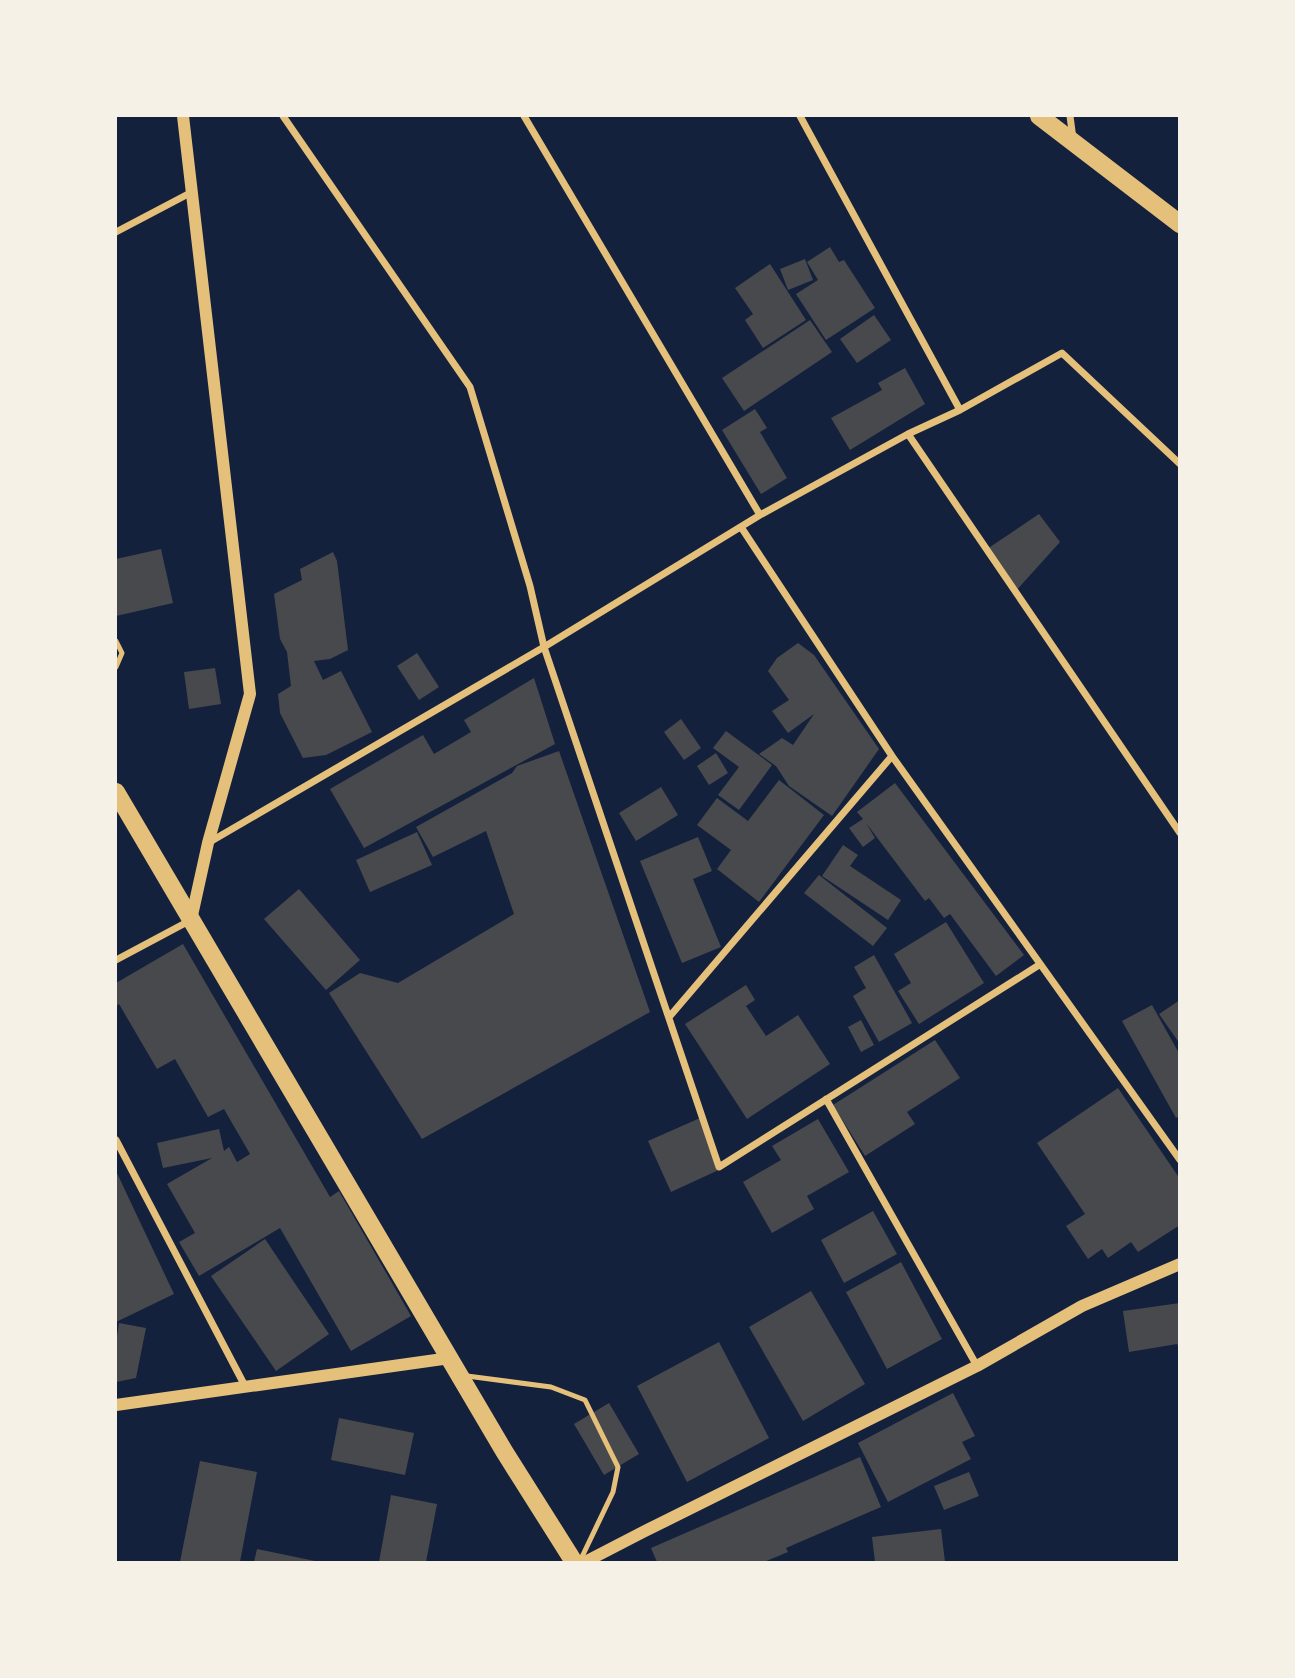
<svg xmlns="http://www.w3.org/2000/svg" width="1295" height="1678" font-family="Signika,sans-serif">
	<rect width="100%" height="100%" fill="#14213d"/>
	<path fill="#48494c" d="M830,247L839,262L844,260L875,308L826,340L796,294L818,280L807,262Z
		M805,259L813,280L788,290L780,269Z
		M770,264L806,320L763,348L745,320L753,314L735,288Z
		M874,315L891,340L857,363L840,339Z
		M810,320L832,352L744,411L722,378Z
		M905,368L925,404L850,450L831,418L882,390L878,383Z
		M755,409L767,428L760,432L787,478L761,494L722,430Z
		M1039,514L1060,542L1013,594L984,551Z
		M161,549L173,603L116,616V559Z
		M333,552L337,561L348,650L330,659L314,661L323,680L341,671L372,732L326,755L303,758L280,713L278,694L291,686L287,652L280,639L274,594L302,580L300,569Z
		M798,643L814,655L879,749L832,816L789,786L776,766L759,754L782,738L793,745L814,714L788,733L772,711L789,700L768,671L777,658Z
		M417,653L439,687L419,700L397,666Z
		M215,668L221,704L189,709L184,672Z
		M534,678L555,744L364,848L330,789L423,735L434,754L471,732L464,720Z
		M681,719L701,748L684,760L664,732Z
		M726,731L772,765L739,810L718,795L739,767L713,748Z
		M559,751L650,1012L422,1139L329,993L360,973L398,983L514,914L486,831L433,857L416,827L512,773L517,766Z
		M716,753L728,773L709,785L697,766Z
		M779,780L824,815L759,902L717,869L731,850L697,825L717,798L748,821Z
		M895,783L1024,955L996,976L950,914L944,918L929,898L925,901L866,823L875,838L863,847L849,828L863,819L857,812Z
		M661,787L678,815L636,841L619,813Z
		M417,832L432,865L370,892L356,860Z
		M698,837L712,871L693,879L721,947L682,963L640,861Z
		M843,845L858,855L850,866L901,900L888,920L822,876Z
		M819,875L887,928L873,946L804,893Z
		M299,889L360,960L326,990L264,919Z
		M946,922L984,983L919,1024L898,991L911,983L894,954Z
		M183,944L330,1197L339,1191L411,1316L351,1351L280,1228L199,1276L179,1242L195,1233L167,1184L212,1158L163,1168L157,1143L219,1129L224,1151L229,1147L237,1162L250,1154L224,1109L208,1117L175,1059L157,1069L119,1004L116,1006V983Z
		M874,955L912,1023L879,1042L853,996L866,988L854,967Z
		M746,985L755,1000L746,1006L766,1036L798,1015L830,1064L747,1119L685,1024Z
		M1180,1000V1044L1159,1014Z
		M1152,1005L1180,1055V1116L1176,1118L1122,1021Z
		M861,1020L874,1045L861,1052L848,1027Z
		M935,1040L960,1078L907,1112L915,1124L865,1156L833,1105Z
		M1118,1088L1180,1179V1225L1138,1252L1131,1242L1108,1258L1102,1249L1088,1259L1066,1226L1085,1214L1037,1143Z
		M700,1118L723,1168L671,1192L648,1141Z
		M818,1119L849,1172L807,1196L814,1209L772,1233L743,1182L781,1160L772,1146Z
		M116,1171L174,1294L116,1322Z
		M873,1211L897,1254L844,1283L821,1240Z
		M265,1239L329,1334L276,1371L211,1276Z
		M901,1262L942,1339L887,1369L846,1292Z
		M811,1291L865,1384L803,1421L749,1327Z
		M1180,1303V1350L1177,1344L1129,1352L1123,1311Z
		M119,1323L146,1328L136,1378L116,1382V1343Z
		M719,1342L769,1438L687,1482L637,1386Z
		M953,1393L975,1436L962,1442L971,1459L888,1502L858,1443Z
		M609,1403L639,1454L604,1475L574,1424Z
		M339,1418L414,1433L405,1475L331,1460Z
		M860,1457L881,1507L786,1548L788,1552L764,1562H657L651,1548Z
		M200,1461L257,1472L240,1562H180Z
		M969,1472L979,1496L944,1510L934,1486Z
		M391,1495L437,1504L426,1562H379Z
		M941,1529L945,1562H875L872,1537Z
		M257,1549L315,1561V1562H254Z"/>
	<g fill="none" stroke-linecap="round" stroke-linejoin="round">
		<path stroke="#e5c07b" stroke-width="5" d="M116,641L122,653L116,667
			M467,1376L551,1387L585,1400L618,1467L613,1492L580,1561"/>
		<path stroke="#e5c07b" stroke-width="7" d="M283,116L470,387L530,586L544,647L719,1167L1039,965
			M524,116L760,515
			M800,116L960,410
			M1070,116L1073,139
			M116,232L192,192
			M908,434L1180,833
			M741,527L892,756L1180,1160
			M208,843L544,647L760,515L908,434L960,410L1062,353L1180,464
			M116,960L191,920
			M670,1016L892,756
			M826,1099L977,1366
			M116,1140L245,1386"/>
		<path stroke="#e5c07b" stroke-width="12" d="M183,116L250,694L208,843L191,920
			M116,1405L450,1358
			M585,1562L643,1532L977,1366L1082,1306L1180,1264"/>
		<path stroke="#e5c07b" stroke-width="18" d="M1039,116L1180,224
			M116,792L504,1451L574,1562"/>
	</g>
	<rect width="1295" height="1678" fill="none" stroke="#f6f1e7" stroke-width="234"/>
</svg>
